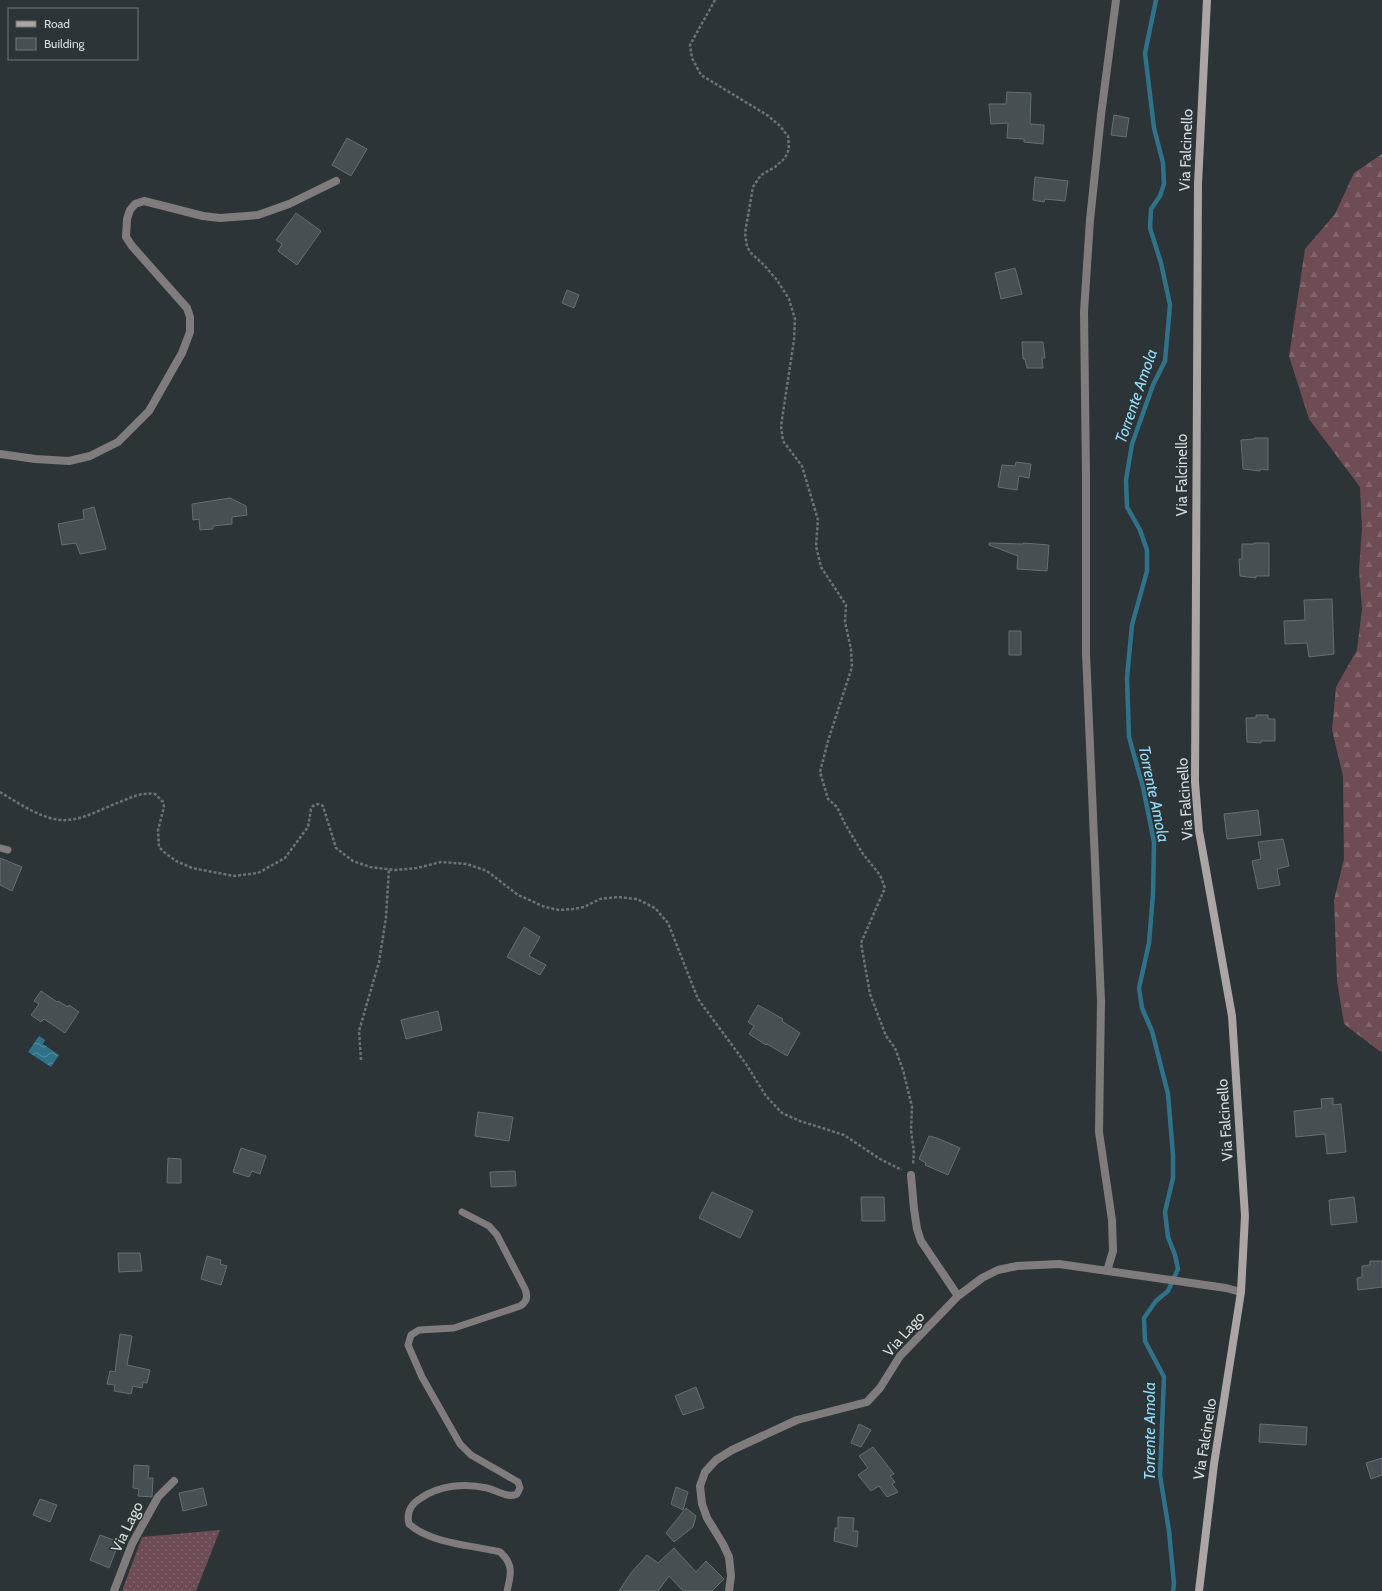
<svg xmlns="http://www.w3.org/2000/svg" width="1382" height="1591" font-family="Cabin,sans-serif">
	<defs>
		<pattern id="grass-dots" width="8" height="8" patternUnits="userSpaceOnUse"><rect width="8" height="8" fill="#6e4c54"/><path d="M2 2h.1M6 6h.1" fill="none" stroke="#82656c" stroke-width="1.8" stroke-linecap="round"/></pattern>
		<pattern id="forest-firs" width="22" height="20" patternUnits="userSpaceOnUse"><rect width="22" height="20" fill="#6e4c54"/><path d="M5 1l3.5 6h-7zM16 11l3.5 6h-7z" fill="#82656c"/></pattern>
		<pattern id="water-waves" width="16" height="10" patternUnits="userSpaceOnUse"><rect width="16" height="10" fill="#307289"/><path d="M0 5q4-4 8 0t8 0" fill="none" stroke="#578c9f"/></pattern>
	</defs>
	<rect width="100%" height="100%" fill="#2c3437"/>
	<path fill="url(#grass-dots)" d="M220,1530L196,1591H122L142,1537Z"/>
	<path fill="url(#forest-firs)" d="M1382,154V1052L1378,1050L1344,1024L1337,981L1334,900L1344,859L1343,776L1332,730L1336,687L1357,650L1362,609L1359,570L1362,528L1360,487L1309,419L1289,356L1305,249L1335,214L1354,173Z"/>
	<path fill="url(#water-waves)" d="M39,1036L45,1040L43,1044L59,1055L51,1067L28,1052Z"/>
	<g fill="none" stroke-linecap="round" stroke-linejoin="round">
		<path stroke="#307289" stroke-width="4.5" d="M1156,0L1145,53L1154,128L1163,163L1164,184L1160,196L1151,209L1150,228L1161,263L1170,305L1165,361L1153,385L1132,444L1126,480L1127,507L1140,530L1147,550V571L1132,625L1127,678L1129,737L1143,787L1154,842L1153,894L1149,943L1139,988L1142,1008L1152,1031L1168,1094L1173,1155V1178L1165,1212L1168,1237L1175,1255L1178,1269L1168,1291L1156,1301L1144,1318L1145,1341L1164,1377L1160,1475L1169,1531L1174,1584L1173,1591"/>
	</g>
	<path fill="#464f52" stroke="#656e72" d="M1007,92L1031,93L1030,124L1044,125L1043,144L1024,142V139L1007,138L1008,123L991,124L989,104H1006Z
		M1114,115L1129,118L1126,137L1111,135Z
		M347,138L367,149L351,176L332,165Z
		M1035,177L1068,181L1065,201L1045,199L1044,202L1033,200Z
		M296,213L321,231L297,265L278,251L282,244L276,240Z
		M1015,268L1022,294L1001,299L995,273Z
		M567,290L579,295L574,308L562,303Z
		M1022,342H1043L1045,358H1042L1043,368H1027L1025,359H1023Z
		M1255,438H1268V470L1260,469V471L1243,469L1241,440L1254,439Z
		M1016,462L1031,464L1029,478L1019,476L1017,490L998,487L1002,465L1015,466Z
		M230,498L246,506L247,515L232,517V524L213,526V529L200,530L199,519L193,520L192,504Z
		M94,507L106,549L80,554L76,543L62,545L58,524L84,519L83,510Z
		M989,543L1023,544V543L1049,545L1047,571L1017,569L1018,556L989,545Z
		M1254,543H1269V576H1256V578L1240,576L1239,559H1242V544H1254Z
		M1332,599L1334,654L1309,657L1307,643L1285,644L1284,621L1305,620L1304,600Z
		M1009,631H1021V655H1009Z
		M1256,715H1268V719H1275V741H1261V743L1247,742L1246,718H1256Z
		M1258,810L1261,835L1227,839L1224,814Z
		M1283,839L1289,866L1277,869L1280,885L1258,889L1252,861L1261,859L1258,842Z
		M0,858L22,867L12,891L0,885Z
		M524,927L540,937L529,956L546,965L540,975L507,957Z
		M41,991L57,1002L58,1001L68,1007L69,1005L79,1012L65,1033L44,1019L41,1022L31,1015L39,1004L34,1001Z
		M758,1005L783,1019L782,1021L800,1033L787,1056L767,1044L766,1045L749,1034L754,1026L748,1022Z
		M438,1011L442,1030L406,1039L401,1020Z
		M1333,1098V1105L1341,1104L1346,1152L1327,1154L1325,1134L1296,1137L1294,1111L1322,1108L1321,1099Z
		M478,1112L513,1117L509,1141L475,1136Z
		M929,1136L937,1138L960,1148L948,1175L925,1165L926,1163L919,1159Z
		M241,1148L266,1156L260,1174L252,1171L249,1177L233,1172Z
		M168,1158L181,1159V1183H167Z
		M515,1171L516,1186L491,1187L490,1172Z
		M712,1192L753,1211L740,1238L699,1218Z
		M861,1197H884L885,1221H862Z
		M1354,1197L1357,1222L1331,1225L1329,1200Z
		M118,1253H140L142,1271L119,1272Z
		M207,1256L221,1260L220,1264L227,1266L221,1285L201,1279Z
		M1370,1261H1382V1287L1358,1290L1357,1278L1362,1277V1266L1370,1265Z
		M120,1334L132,1336L127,1365L150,1370L147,1383L143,1382L142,1388L133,1386L131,1394L114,1391L115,1385L107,1384L110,1371L115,1372Z
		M696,1387L704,1408L683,1415L675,1396Z
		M859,1424L871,1430L861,1447L851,1443Z
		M1260,1424L1307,1427L1306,1445L1259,1442Z
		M873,1447L894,1474L890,1476L895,1482L892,1484L898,1492L887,1497L879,1486L871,1491L858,1475L868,1468L859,1456Z
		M1382,1458V1475L1371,1479L1366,1463Z
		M134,1465L149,1466L148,1478H153L152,1497L138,1496L139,1489L133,1488Z
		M676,1487L688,1492L683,1510L671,1504Z
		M203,1488L207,1505L183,1511L179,1493Z
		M40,1499L57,1505L50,1522L33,1515Z
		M686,1508L696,1516L693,1527L674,1542L666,1533Z
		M838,1517L854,1518L853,1531H858L857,1547L834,1541L835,1528H838Z
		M100,1535L119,1542L109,1568L90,1560Z
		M674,1548L696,1572L706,1561L724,1579L712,1591H683L669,1576L658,1591H619L631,1573L647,1555L658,1563Z"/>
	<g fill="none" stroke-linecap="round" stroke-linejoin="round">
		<path stroke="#6c7375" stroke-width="2.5" stroke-dasharray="3 2" stroke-linecap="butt" d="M715,0L690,45L692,58L701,75L767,115L779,125L788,136L789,149L785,158L775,167L761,175L753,187L745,233L747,247L751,253L763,264L777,280L789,299L795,319L794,340L781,426L783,441L802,466L818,520L816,546L821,567L846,605L845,622L851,649L852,667L828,741L820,772L828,799L837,807L845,824L863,854L880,875L885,888L861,943L870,994L886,1036L895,1048L903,1070L912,1107L911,1130L914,1153L913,1165
			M0,792C18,803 46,822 67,820C85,819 103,808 120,802C132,797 142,792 155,794L163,802L164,807L158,830L159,847L164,852L176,861L192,868L234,876L258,873L285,858L308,827L311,809L313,806L318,804L323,806L336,848L353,861L370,867L395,870L417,868L441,862L467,864L487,871L518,895L545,907L559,910L573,909L584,907L600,899L618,897L637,899L655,908L668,923L698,999L746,1064L766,1096L782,1113L800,1121L844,1135L880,1159L902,1170
			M361,1060L359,1031L379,962L386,917L389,869"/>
		<path stroke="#807c7d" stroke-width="7" d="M0,848L8,850
			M462,1212L489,1226L497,1235L525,1289C528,1296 527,1302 520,1306L454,1328L419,1330L411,1335L408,1345L422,1377L460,1444L471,1455L518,1482L520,1488L517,1494C509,1499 496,1490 487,1488C465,1483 440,1485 421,1498C411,1504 406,1512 409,1524C432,1544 472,1545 500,1552C514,1564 511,1575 507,1591"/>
		<path stroke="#807c7d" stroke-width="8" d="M0,454L35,459L69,461L90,456L118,442L149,411L182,353L190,332V317L187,308L132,246L126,237L127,219L130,210L135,204L144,201L203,216L220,218L258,215L289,204L336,181
			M911,1175L914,1209L917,1229L921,1241L958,1296
			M1107,1271L1113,1251L1112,1220L1099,1132L1101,1001L1086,653V476L1084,312L1090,220L1101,115L1116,0
			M114,1591L132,1544L158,1497L174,1481
			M729,1591L731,1576L729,1557L723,1544L707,1518L702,1504L700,1486L705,1472L716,1460L732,1450L797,1420L867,1402L880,1388L900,1356L958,1296L982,1278L998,1270L1017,1266L1059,1264L1226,1288L1241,1292"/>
		<path stroke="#aca5a6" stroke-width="8" d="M1199,1591L1214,1464L1241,1292L1245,1216L1232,1016L1199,831L1195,782L1198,184L1207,0"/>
	</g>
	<g text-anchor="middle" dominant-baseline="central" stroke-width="3" stroke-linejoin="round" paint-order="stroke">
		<g font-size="15" fill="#d8dee0" stroke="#2c3437">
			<text transform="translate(1186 150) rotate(-88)">Via Falcinello</text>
			<text transform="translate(1182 475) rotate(-90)">Via Falcinello</text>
			<text transform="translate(1185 799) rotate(-94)">Via Falcinello</text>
			<text transform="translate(1225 1120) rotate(-94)">Via Falcinello</text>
			<text transform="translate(904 1334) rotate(-49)">Via Lago</text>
			<text transform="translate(1205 1439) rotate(-81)">Via Falcinello</text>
			<text transform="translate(127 1527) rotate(-64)">Via Lago</text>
		</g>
		<g font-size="16" font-style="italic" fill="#92ddfa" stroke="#2c3437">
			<text transform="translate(1136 396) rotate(-71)">Torrente Amola</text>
			<text transform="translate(1154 794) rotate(78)">Torrente Amola</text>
			<text transform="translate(1149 1431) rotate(-90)">Torrente Amola</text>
		</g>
	</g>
	<rect x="8" y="8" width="130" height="52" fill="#2c3437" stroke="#71787b"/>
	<rect x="16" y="21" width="20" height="6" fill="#aca5a6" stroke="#71787b"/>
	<text x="44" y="28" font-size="12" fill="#d8dee0">Road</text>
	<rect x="16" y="38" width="20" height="12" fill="#464f52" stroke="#71787b"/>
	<text x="44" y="48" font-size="12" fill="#d8dee0">Building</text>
</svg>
